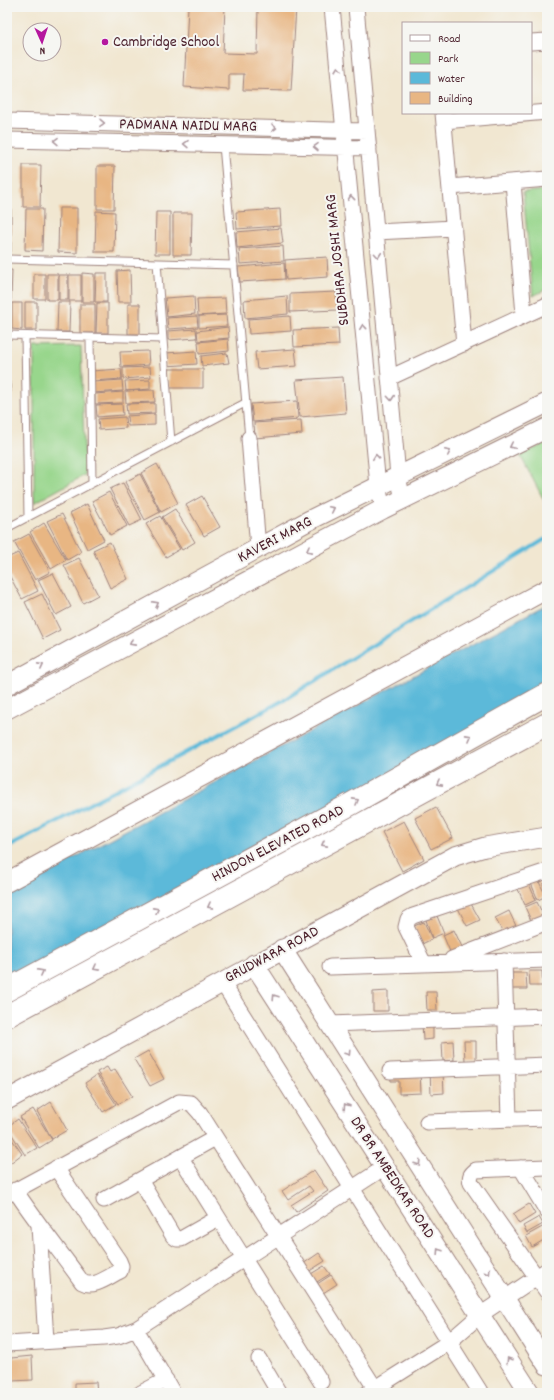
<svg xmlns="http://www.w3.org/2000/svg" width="554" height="1400" font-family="Dekko,sans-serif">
	<rect width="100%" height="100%" fill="#f6f6f2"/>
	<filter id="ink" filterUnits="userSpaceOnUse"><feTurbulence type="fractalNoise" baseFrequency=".025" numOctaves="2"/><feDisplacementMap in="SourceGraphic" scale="8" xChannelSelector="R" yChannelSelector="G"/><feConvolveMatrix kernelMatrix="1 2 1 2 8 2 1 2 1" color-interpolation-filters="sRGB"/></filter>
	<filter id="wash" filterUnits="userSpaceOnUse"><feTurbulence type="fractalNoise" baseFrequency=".012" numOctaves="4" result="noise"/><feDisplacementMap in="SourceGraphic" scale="16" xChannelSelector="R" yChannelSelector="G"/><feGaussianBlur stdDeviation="0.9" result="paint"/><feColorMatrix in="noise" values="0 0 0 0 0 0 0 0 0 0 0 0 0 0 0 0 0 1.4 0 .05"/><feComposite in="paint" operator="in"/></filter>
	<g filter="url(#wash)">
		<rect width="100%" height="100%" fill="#f1e7d1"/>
		<path fill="#98d68c" stroke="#717a5c" d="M547,190V289L533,296L523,192Z
			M81,346L85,475L34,503V347Z
			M547,443V506L520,455Z"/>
		<path fill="#5bb9d9" stroke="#526c82" d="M547,604V700L7,990V894Z"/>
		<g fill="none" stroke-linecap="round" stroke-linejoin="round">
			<path stroke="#5bb9d9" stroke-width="4" d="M7,848L282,701L547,538"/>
		</g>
		<g id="blocks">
			<path fill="#e8b683" d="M188,7H225L223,53L257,54L258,7H296L291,91L243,90L244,74H229V90L184,87Z
				M23,165H41L40,207H23Z
				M97,166H115L114,209H97Z
				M7,207H11V252H7Z
				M59,208H77V253L58,252Z
				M26,209H43L42,251L25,250Z
				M280,209L281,226L237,229L236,212Z
				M96,211L115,212L114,252H95Z
				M156,212H170V254H155Z
				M173,213H192L191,255H173Z
				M281,228L283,243L237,248L236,232Z
				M283,246L284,261L240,264L239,249Z
				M327,257L328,277L286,280L285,260Z
				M284,263L285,279L240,282L238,267Z
				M7,270H12L11,300H7Z
				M130,270L131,302H118L117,271Z
				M82,273L94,274V302H82Z
				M96,273H107V302H95Z
				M34,274H45V299H34Z
				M47,274H58V300H47Z
				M59,275H68V300H59Z
				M69,275H81V301H69Z
				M336,292L337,310L290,312V294Z
				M194,296L195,314L167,317L165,298Z
				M287,296L288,314L245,318L244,300Z
				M225,298L226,314L198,316L197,299Z
				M25,302H37V330H25Z
				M58,302H70L69,332H57Z
				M12,303H22V330L12,329Z
				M97,303H108V333H96Z
				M80,304H95V333H80Z
				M128,304H140V334H128Z
				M226,315L227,326L199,328V316Z
				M197,316L198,327L168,329L167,318Z
				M290,316L291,331L249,334L248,319Z
				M228,327L229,338L198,341L197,331Z
				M338,328L339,345L294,347L293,330Z
				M196,329L197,338L168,340V331Z
				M228,339L229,351L199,354L198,342Z
				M295,349L297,366L257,369L255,352Z
				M148,351L149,365L121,367L120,352Z
				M196,351L197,364L166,366L165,353Z
				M227,353L229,363L202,366L201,356Z
				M150,367L151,377L123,379V368Z
				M121,369L122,379L92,381L91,371Z
				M169,369H203V388H169Z
				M343,377L346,413L300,417L296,380Z
				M122,380L123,391L93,393L92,382Z
				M150,380V389L126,391L125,381Z
				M7,382H10L11,392H7Z
				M154,390L155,402L126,403L125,391Z
				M123,392V403L95,404V394Z
				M297,401L298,418L253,422L251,404Z
				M155,403V413L127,414L126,404Z
				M122,404L123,415L97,417L96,405Z
				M155,414V425L128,426L127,416Z
				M125,417L126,428L99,430L98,419Z
				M301,420L302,434L255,438L254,423Z
				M157,464L178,503L161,512L141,473Z
				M140,474L160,512L145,520L125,482Z
				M7,479H9L10,491H7Z
				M123,483L142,520L129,526L110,489Z
				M109,492L127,526L110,535L92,501Z
				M202,496L220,527L204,536L186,505Z
				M87,504L104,540L87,549L70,513Z
				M175,509L195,542L182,550L162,517Z
				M62,514L81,552L67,560L47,521Z
				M160,516L180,549L166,557L146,524Z
				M44,523L66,560L51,569L30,532Z
				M29,534L50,572L35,580L14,542Z
				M110,542L128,579L110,588L93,550Z
				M18,553L38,591L22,599L7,571V558Z
				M79,558L98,595L83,603L64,565Z
				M53,573L71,607L56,615L38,580Z
				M42,594L60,630L43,639L25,602Z
				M436,807L453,838L431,849L415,818Z
				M404,821L424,859L402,871L382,832Z
				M547,874V895L540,876Z
				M537,878L546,896L538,900L530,881Z
				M528,882L536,900L525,905L517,887Z
				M470,902L480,920L467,926L458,908Z
				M537,902L545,919L533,925L525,907Z
				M509,911L517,928L504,934L495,918Z
				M437,916L444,933L432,938L426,920Z
				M424,922L432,939L422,944L414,926Z
				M454,930L463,949L451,954L443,935Z
				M529,971H542L543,986H530Z
				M511,973H526L527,989H511Z
				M388,991V1011H373V992Z
				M426,992H436L437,1010H427Z
				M433,1020V1039L423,1040L422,1021Z
				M453,1041L454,1060L443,1061L442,1042Z
				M464,1041H476V1061H465Z
				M148,1051L164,1079L150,1086L134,1059Z
				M107,1067L110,1072L115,1069L132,1096L118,1104L97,1072Z
				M420,1071L421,1093L399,1094V1081H391L390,1072Z
				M430,1072H443L444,1093L431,1094Z
				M97,1075L116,1104L103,1112L85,1083Z
				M51,1102L67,1130L52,1139L37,1111Z
				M33,1109L52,1140L39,1148L20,1117Z
				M18,1119L37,1148L25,1155L7,1127Z
				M7,1132L22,1154L9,1164L7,1161Z
				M314,1170L328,1191L296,1212L291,1205L313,1191L309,1186L288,1200L282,1191Z
				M529,1204L535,1214L519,1224L513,1214Z
				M539,1217L543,1224L527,1233L523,1226Z
				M544,1226L547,1231V1238L532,1247L526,1236Z
				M319,1253L325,1261L305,1274L300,1266Z
				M324,1266L330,1274L312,1285L306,1277Z
				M331,1275L337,1284L320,1295L314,1286Z
				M32,1356L33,1380L12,1381L11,1358Z
				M96,1382L97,1393H75V1383Z"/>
		</g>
	</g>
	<g filter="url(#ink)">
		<use href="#blocks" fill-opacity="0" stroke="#9e837e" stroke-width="1"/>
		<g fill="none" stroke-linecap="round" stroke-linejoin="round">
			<defs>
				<path id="service" d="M223,145L249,438
					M7,259L234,265
					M157,263L171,442
					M7,335L163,339
					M25,336L28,517
					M90,338L92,483
					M7,528L245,403"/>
				<path id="minor" d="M332,7L378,486L383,509
					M356,7L398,476L403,500
					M531,42L547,41
					M443,113L464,344
					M7,121L367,131
					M444,121L547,112
					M7,140L369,148
					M513,182L524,315
					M450,187L547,179
					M376,232L454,228
					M389,378L547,305
					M249,438L258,548
					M452,959L547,922
					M504,961L509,1119
					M424,964L406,927L408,919L413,916L547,871
					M330,967L547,960
					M222,982L481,1393
					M330,1024L547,1016
					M390,1071L547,1065
					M427,1122L547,1118
					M181,1158L321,1382
					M547,1167L476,1170C471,1174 469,1176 471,1183L547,1292
					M521,1168L547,1211
					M140,1180L173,1236L177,1239H181L218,1218
					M15,1190C36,1222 60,1251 82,1282C94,1289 109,1276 120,1271L121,1266L119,1261L56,1168
					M7,1195L179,1102L191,1103L200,1113L375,1388
					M104,1200L215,1138
					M39,1226L46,1341
					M136,1329L173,1393
					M7,1344L104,1338L118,1336L136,1329L385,1167
					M259,1359L279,1393
					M141,1393L166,1380
					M368,1393L449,1342L480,1315L547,1270"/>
				<path id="tertiary" d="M7,685L308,521L547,403
					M7,709L383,509L547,428
					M7,882L547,589
					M282,949L547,1365
					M254,964L530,1393
					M7,1100L455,856L485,847L547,837"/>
				<path id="motorway" d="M7,990L351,804L547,694
					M7,1016L547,724"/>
			</defs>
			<use href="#service" stroke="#9e837e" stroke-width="9"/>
			<use href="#minor" stroke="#9e837e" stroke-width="17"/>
			<use href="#tertiary" stroke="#9e837e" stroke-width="21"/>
			<use href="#motorway" stroke="#9e837e" stroke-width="24"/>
			<use href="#service" stroke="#fff" stroke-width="7"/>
			<use href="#minor" stroke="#fff" stroke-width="15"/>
			<use href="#tertiary" stroke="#fff" stroke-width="19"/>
			<use href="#motorway" stroke="#fff" stroke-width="22"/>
		</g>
		<defs><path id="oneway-chevron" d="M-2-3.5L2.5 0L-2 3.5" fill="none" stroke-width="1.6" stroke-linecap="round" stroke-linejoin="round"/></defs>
		<g stroke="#ae9aa0">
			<use href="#oneway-chevron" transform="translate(338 69) rotate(-96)"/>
			<use href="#oneway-chevron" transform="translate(102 123) rotate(2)"/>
			<use href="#oneway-chevron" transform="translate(274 128) rotate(2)"/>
			<use href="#oneway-chevron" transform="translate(56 141) rotate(-179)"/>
			<use href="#oneway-chevron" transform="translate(186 144) rotate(-179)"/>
			<use href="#oneway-chevron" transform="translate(316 147) rotate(-179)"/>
			<use href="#oneway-chevron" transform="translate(351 198) rotate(-96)"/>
			<use href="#oneway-chevron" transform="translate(378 255) rotate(85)"/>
			<use href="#oneway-chevron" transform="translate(363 327) rotate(-96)"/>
			<use href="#oneway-chevron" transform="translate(391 398) rotate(85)"/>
			<use href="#oneway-chevron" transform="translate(512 446) rotate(154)"/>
			<use href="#oneway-chevron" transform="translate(448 452) rotate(-26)"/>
			<use href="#oneway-chevron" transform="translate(376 457) rotate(-96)"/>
			<use href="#oneway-chevron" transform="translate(332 509) rotate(-26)"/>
			<use href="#oneway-chevron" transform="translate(309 550) rotate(152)"/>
			<use href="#oneway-chevron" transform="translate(156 604) rotate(-28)"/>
			<use href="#oneway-chevron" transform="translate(132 643) rotate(152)"/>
			<use href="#oneway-chevron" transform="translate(41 666) rotate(-28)"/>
			<use href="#oneway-chevron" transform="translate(469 737) rotate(-29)"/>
			<use href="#oneway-chevron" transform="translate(439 783) rotate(152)"/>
			<use href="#oneway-chevron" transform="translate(356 801) rotate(-29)"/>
			<use href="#oneway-chevron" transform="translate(324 844) rotate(152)"/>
			<use href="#oneway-chevron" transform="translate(210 906) rotate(152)"/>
			<use href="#oneway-chevron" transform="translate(156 910) rotate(-28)"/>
			<use href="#oneway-chevron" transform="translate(96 968) rotate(152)"/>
			<use href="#oneway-chevron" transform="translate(41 972) rotate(-28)"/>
			<use href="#oneway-chevron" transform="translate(275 997) rotate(-123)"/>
			<use href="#oneway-chevron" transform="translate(348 1053) rotate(57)"/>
			<use href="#oneway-chevron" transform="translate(346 1106) rotate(-123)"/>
			<use href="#oneway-chevron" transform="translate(418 1163) rotate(57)"/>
			<use href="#oneway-chevron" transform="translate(439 1251) rotate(-123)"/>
			<use href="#oneway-chevron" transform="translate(488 1272) rotate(57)"/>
			<use href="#oneway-chevron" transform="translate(509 1360) rotate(-123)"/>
		</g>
	</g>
	<circle fill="#b5179e" stroke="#f6f6f2" stroke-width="1.5" cx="105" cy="42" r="4"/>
	<g text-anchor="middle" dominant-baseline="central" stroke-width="4" stroke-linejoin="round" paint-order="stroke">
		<g font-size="16" fill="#4a1f2b" stroke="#f6f6f2" text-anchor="start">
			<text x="113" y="42">Cambridge School</text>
		</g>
		<g font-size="16" fill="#4a1f2b" stroke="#f6f6f2">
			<text transform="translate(188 126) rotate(1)">PADMANA NAIDU MARG</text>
			<text transform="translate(338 260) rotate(-96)">SUBDHRA JOSHI MARG</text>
			<text transform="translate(275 540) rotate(-28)">KAVERI MARG</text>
			<text transform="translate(278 844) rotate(-28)">HINDON ELEVATED ROAD</text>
			<text transform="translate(272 955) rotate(-28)">GRUDWARA ROAD</text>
			<text transform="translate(392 1178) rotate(57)">DR BR AMBEDKAR ROAD</text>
		</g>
	</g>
	<rect width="554" height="1400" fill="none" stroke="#f6f6f2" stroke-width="24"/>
	<rect x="402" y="22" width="130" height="92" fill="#f6f6f2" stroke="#b1a0a2"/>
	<rect x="410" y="35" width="20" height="6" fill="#ffffff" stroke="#b1a0a2"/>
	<text x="438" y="42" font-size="12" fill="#4a1f2b">Road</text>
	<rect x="410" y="52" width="20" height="12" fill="#98d68c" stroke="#b1a0a2"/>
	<text x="438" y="62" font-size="12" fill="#4a1f2b">Park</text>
	<rect x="410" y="72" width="20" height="12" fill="#5bb9d9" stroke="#b1a0a2"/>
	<text x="438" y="82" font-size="12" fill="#4a1f2b">Water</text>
	<rect x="410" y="92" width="20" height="12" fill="#e8b683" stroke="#b1a0a2"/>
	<text x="438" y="102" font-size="12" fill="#4a1f2b">Building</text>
	<g transform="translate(42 42) rotate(177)"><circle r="19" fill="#f6f6f2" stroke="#b1a0a2"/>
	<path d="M0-3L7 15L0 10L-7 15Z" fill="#b5179e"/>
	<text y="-6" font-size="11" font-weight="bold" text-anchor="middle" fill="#4a1f2b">N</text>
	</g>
</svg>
